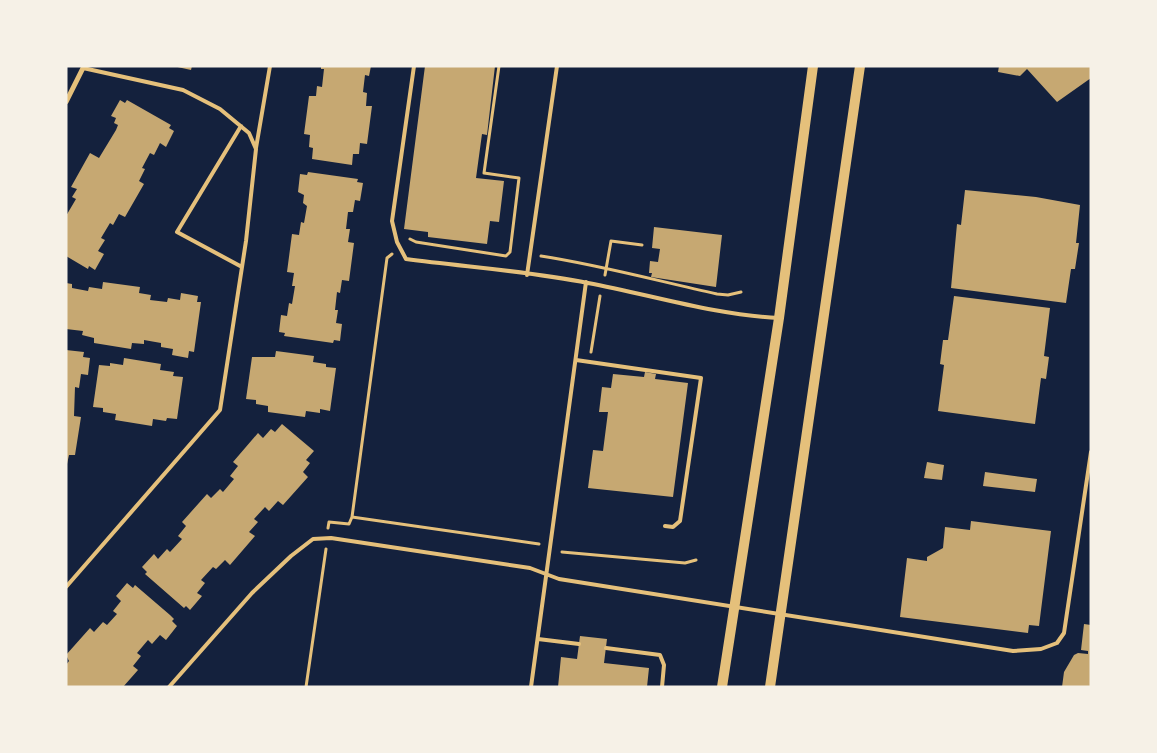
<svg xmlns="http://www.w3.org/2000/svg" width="1157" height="753" font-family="'Space Grotesk',sans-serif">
	<rect width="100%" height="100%" fill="#14213d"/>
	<path fill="#c6a872" d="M173,66H192L191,70Z
		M321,66H371L369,76L365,75L363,92L367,93L366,106H372L367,144L360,143L359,154H353L352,165L312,159L313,148L309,147L310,135L304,134L309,96H316L317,86L322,87L324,69H321Z
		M425,66H495L487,135L482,134L476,178L504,181L499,222L490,221L487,244L428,237V232L404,229Z
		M999,66H1091V78L1057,102L1027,69L1020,76L998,72Z
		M120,100L125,103L127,100L171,125L169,128L174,131L166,147L160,143L154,155L150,153L142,168L145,169L139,181L144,184L125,217L119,214L113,225L110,223L101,238L105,240L98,251L104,254L95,270L89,266L88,269L66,256V216L76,199L72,197L77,189L71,187L90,153L99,158L116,130L118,125L114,123L116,118L111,116Z
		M308,172L358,179L357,182L363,183L360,201L355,200L353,212H348L346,229H350L348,242L354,243L349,281L342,280L340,293L337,292L335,310H338L336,323L342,324L340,341L334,340L333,343L284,336L285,333L279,332L281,315L287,316L289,303L292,304L295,286H292L294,273L287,272L292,234L299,235L301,222L304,223L307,206L303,203L304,195L298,192L300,174L307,175Z
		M965,190L1036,197L1080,205L1076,243H1079L1075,269H1071L1066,303L951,288L957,224L961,225Z
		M654,227L722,235L716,287L651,277L652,273H649L650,261L658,262L660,249L652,248Z
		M103,282L140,287L139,293L151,295L150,300L167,302L168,298L180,300L181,293L198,296L197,302H201L194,352L189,351L188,358L172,355L173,349L161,347V343L144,340V344L132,343L131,349L94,343V338L82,335L83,331L66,329V283L72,284V288L88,291L89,287L102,289Z
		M954,296L1050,308L1044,356L1049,357L1046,379L1041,378L1035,424L938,411L944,365L940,364L943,340H948Z
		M66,350L84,352L83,357L90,358L88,375L81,374L79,388L75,387L74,416L81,417L75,455H69L67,464Z
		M276,351L314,356L313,362L326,364V367L336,368L330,411L320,409V413L306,411L305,417L268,412V406L256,404V400L246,399L252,357H275Z
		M124,358L161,364L160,370L174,372L173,376L183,377L177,419L167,418L166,421L153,419L152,426L115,420L116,414L103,412V408L93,407L99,365L110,366V363L123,365Z
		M645,372L656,374L655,379L688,383L673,497L588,488L593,450L603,451L608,412H599L602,387L611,388L613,374L644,377Z
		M282,424L314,451L306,460L310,463L303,472L308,477L283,505L278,501L269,511L265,507L254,519L258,522L249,532L255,536L230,565L225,560L216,569L213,567L201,580L205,583L197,593L202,596L190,610L186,606L184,608L145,574L147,572L142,567L154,554L158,559L167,549L170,552L182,539L178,536L186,526L182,522L207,494L211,498L220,489L223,492L234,479L230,476L238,466L233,462L258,433L263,438L271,429L275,432Z
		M927,462L944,465L942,480L924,478Z
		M985,472L1037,479L1035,492L983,486Z
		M971,521L1051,531L1039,626L1029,625L1028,633L900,617L907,558L927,561V557L943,548L945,527L970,530Z
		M127,583L133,588L135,585L170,615L174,619L172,621L177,626L166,640L160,635L152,644L148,640L137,653L141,656L133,666L138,670L123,687H66V665L69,661L66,655L90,628L94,632L103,622L107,625L117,614L113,611L121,601L116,596Z
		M1084,624L1091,625V687H1062L1064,672L1074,655L1078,653L1088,654V651L1081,650Z
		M580,636L607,639L604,663L649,668L647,687H558L561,657L577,659Z"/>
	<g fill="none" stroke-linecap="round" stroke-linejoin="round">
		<path stroke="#e5c07b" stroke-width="3" d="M410,239L416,242L506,256L510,252L519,178L484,173L499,66
			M541,256C600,265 658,281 717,294L728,295L741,292
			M605,275L611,241L642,245
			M591,352L600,296
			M352,517L539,544
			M328,528L329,522L349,524L352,517L387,258L392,254
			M562,552L685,563L696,560
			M306,687L326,549"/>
		<path stroke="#e5c07b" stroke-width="4" d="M414,66L392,221L397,242L406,259C466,267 529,271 588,283C652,295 714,315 779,318
			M241,126L177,232L242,267
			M256,148L270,66
			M527,275L557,66
			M576,360L701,378L680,521L673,527L665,526
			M66,587L220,410L246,241L256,149L249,133L220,109L183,90L83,68
			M538,639L579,644
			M606,648L660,655L664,665L662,687
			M169,687L252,593L291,556L313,539L331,538L530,568L559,579L1013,651L1041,649L1057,643L1064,633L1091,452
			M531,687L586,282"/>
		<path stroke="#e5c07b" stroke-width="5" d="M66,102L84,66"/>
		<path stroke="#e5c07b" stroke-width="10" d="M722,687L779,318L813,66
			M770,687L860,66"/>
	</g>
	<rect width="1157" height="753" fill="none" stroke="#f6f1e7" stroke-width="135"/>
</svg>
